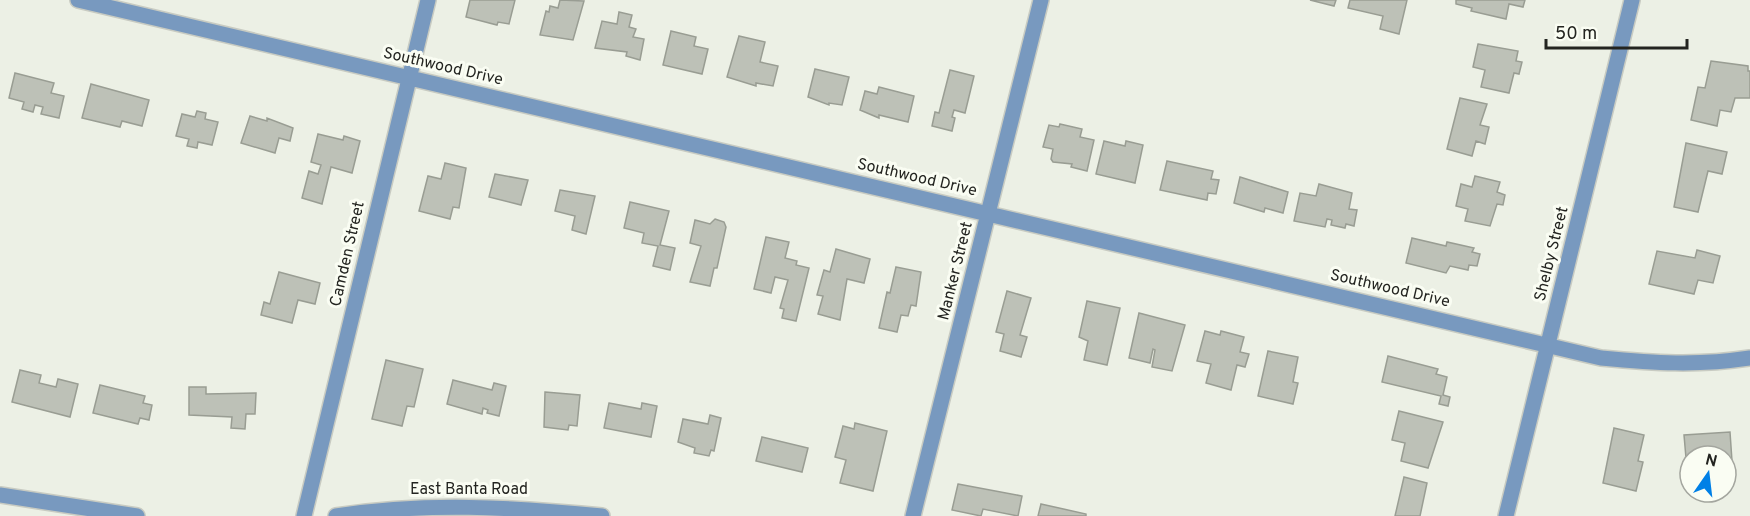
<svg xmlns="http://www.w3.org/2000/svg" width="1750" height="516" font-family="Overpass,sans-serif">
	<rect width="100%" height="100%" fill="#ecf0e5"/>
	<path fill="#bdc1b7" stroke="#999d93" stroke-width="1.5" d="M470,0H515L509,24L498,22L497,25L466,17Z
		M560,0L584,1L573,40L540,35L546,11L549,12L550,6L558,8Z
		M1310,0H1336L1334,6Z
		M1350,0H1407L1399,34L1380,29L1383,16L1348,8Z
		M1456,0H1525L1523,7L1509,4L1506,19L1471,11L1472,8L1456,4Z
		M619,12L632,15L629,27L636,29L633,37L644,39L640,60L626,56L627,52L595,48L602,21L617,24Z
		M671,31L696,37L694,46L708,49L702,74L663,65Z
		M739,36L765,42L760,62L778,66L773,86L756,83V86L727,77Z
		M1478,44L1518,51L1516,61L1522,62L1519,74L1514,73L1509,93L1481,87L1485,70L1473,67Z
		M1711,61L1748,66V71H1750V98H1735L1731,112L1720,110L1717,126L1691,120L1698,87L1705,88Z
		M815,69L849,77L842,105L829,103V105L808,97Z
		M950,70L974,76L965,113L954,110L952,117L955,118L952,131L932,126L935,112L939,113Z
		M15,73L54,83L51,93L64,96L59,118L41,114L43,107L35,105L33,112L22,109L24,102L9,98Z
		M91,84L149,100L142,126L122,121L120,127L82,118Z
		M879,87L914,96L908,122L879,115V118L860,110L865,91L877,94Z
		M1460,98L1487,104L1480,125L1489,127L1485,144L1476,141L1472,156L1447,149Z
		M197,111L206,113L205,119L218,122L212,145L198,142L197,148L187,146L189,139L176,136L182,114L195,117Z
		M250,116L267,121V118L293,128L290,141L279,138L275,153L241,143Z
		M1060,124L1082,129L1080,137L1094,140L1087,171L1071,167L1072,164L1053,162L1051,159L1053,149L1043,147L1049,125L1059,127Z
		M318,134L343,140L344,136L360,141L352,173L331,167L322,204L302,198L309,171L318,174L321,165L311,162Z
		M1104,141L1125,146L1126,141L1143,145L1135,183L1096,174Z
		M1686,143L1727,152L1722,174L1708,171L1698,212L1674,207Z
		M1167,161L1213,171L1211,179L1219,180L1216,194L1208,193L1207,200L1160,190Z
		M445,163L466,168L459,208L453,207L450,219L419,211L428,176L441,179Z
		M495,174L528,180L521,205L489,197Z
		M1475,176L1500,182L1497,192L1505,195L1503,205L1497,204L1490,226L1465,221L1468,209L1456,206L1461,184L1472,187Z
		M1240,177L1288,192L1283,213L1265,208L1264,212L1234,203Z
		M1319,184L1352,193L1349,209L1357,210L1354,226L1346,224L1345,228L1331,225L1332,220L1327,219L1325,227L1294,221L1300,193L1316,196Z
		M560,190L595,196L586,234L572,230L575,216L555,211Z
		M630,202L669,211L660,245L675,248L670,270L653,266L658,246L642,243L644,233L624,228Z
		M715,219L724,222L726,227L717,268H714L710,286L690,282L701,246L690,243L695,220L710,224Z
		M766,237L789,242L785,258L797,261L796,265L809,268L796,321L782,318L784,309L780,308L788,280L775,277L771,293L754,289Z
		M1412,238L1446,246L1447,242L1474,248L1472,252L1480,254L1477,266L1469,265L1468,270L1450,266L1446,273L1406,263Z
		M836,249L870,259L864,283L847,279L840,320L818,314L823,296L817,295L824,270L830,272Z
		M1697,250L1720,256L1713,283L1698,280L1694,294L1649,284L1657,251L1695,258Z
		M896,267L921,272L916,306L911,305L908,316L901,315L897,332L879,328L887,292L890,293Z
		M279,272L320,283L315,304L298,300L292,323L261,315L264,302L270,304Z
		M1007,291L1031,298L1020,335L1027,337L1021,357L1000,351L1004,334L996,332Z
		M1087,301L1120,308L1107,365L1084,360L1088,341L1079,337Z
		M1139,313L1185,325L1172,371L1152,367L1155,350L1153,349L1150,363L1129,358Z
		M1205,331L1220,335L1221,331L1244,337L1240,352L1249,354L1245,367L1237,365L1231,390L1206,383L1211,364L1197,361Z
		M1268,351L1298,357L1293,382L1298,383L1293,404L1258,396Z
		M1388,356L1438,369L1436,374L1447,377L1443,395L1450,397L1448,406L1439,404L1441,396L1382,382Z
		M386,360L423,369L414,407L407,406L402,426L372,419Z
		M20,370L41,375L39,383L56,387L58,379L78,384L70,417L12,402Z
		M453,380L492,390L494,383L506,386L499,416L487,413L488,410L483,408L482,414L447,404Z
		M100,385L145,396L143,403L152,405L149,420L140,418L138,424L93,413Z
		M189,387H206V394L256,393L255,414H246L245,429L231,428L232,417L189,415Z
		M545,392L580,395L577,426L569,425L568,430L544,427Z
		M609,403L641,409L642,403L657,406L651,437L604,428Z
		M1399,411L1443,422L1428,468L1401,461L1405,443L1392,440Z
		M710,415L721,418L714,451L711,450L709,456L694,453L695,448L678,442L683,419L708,424Z
		M855,423L887,431L873,491L840,483L846,460L835,457L843,426L854,429Z
		M1614,428L1644,435L1638,461L1643,462L1636,491L1603,483Z
		M1730,432L1732,461H1726V456H1690V480L1688,481L1684,435Z
		M762,437L808,448L802,472L756,461Z
		M1404,477L1427,483L1420,516H1395Z
		M958,484L1022,496L1018,516L983,509L981,516L952,510Z
		M1041,504L1086,514V516H1038Z"/>
	<g fill="none" stroke-linecap="round" stroke-linejoin="round">
		<defs>
			<path id="minor" d="M78,0L1601,358C1654,363 1697,366 1750,358
				M0,495L137,516
				M304,516L428,0
				M336,516C426,502 512,507 602,516
				M913,516L1041,0
				M1506,516L1632,0"/>
		</defs>
		<use href="#minor" stroke="#c8cbc2" stroke-width="18"/>
		<use href="#minor" stroke="#7899bf" stroke-width="15"/>
	</g>
	<g text-anchor="middle" dominant-baseline="central" stroke-width="6" stroke-linejoin="round" paint-order="stroke">
		<g font-size="16" fill="#232420" stroke="#fafdf3">
			<text transform="translate(443 67) rotate(13)">Southwood Drive</text>
			<text transform="translate(917 178) rotate(13)">Southwood Drive</text>
			<text transform="translate(348 254) rotate(-77)">Camden Street</text>
			<text transform="translate(1552 254) rotate(-76)">Shelby Street</text>
			<text transform="translate(956 271) rotate(-76)">Manker Street</text>
			<text transform="translate(1390 289) rotate(13)">Southwood Drive</text>
			<text x="469" y="490">East Banta Road</text>
		</g>
	</g>
	<g transform="translate(1708 474) rotate(14)"><circle r="28" fill="#fafdf3" stroke="#a4a69f" stroke-width="1.5"/>
	<path d="M0-4.5L10 22L0 15L-10 22Z" fill="#0080e6"/>
	<text y="-9" font-size="16" font-weight="bold" text-anchor="middle" fill="#232420">N</text>
	</g>
	<path d="M1546 39v9h141v-9" fill="none" stroke="#232420" stroke-width="3"/>
	<text x="1555" y="39" font-size="18" fill="#232420" stroke="#fafdf3" stroke-width="4.5" paint-order="stroke">50 m</text>
</svg>
